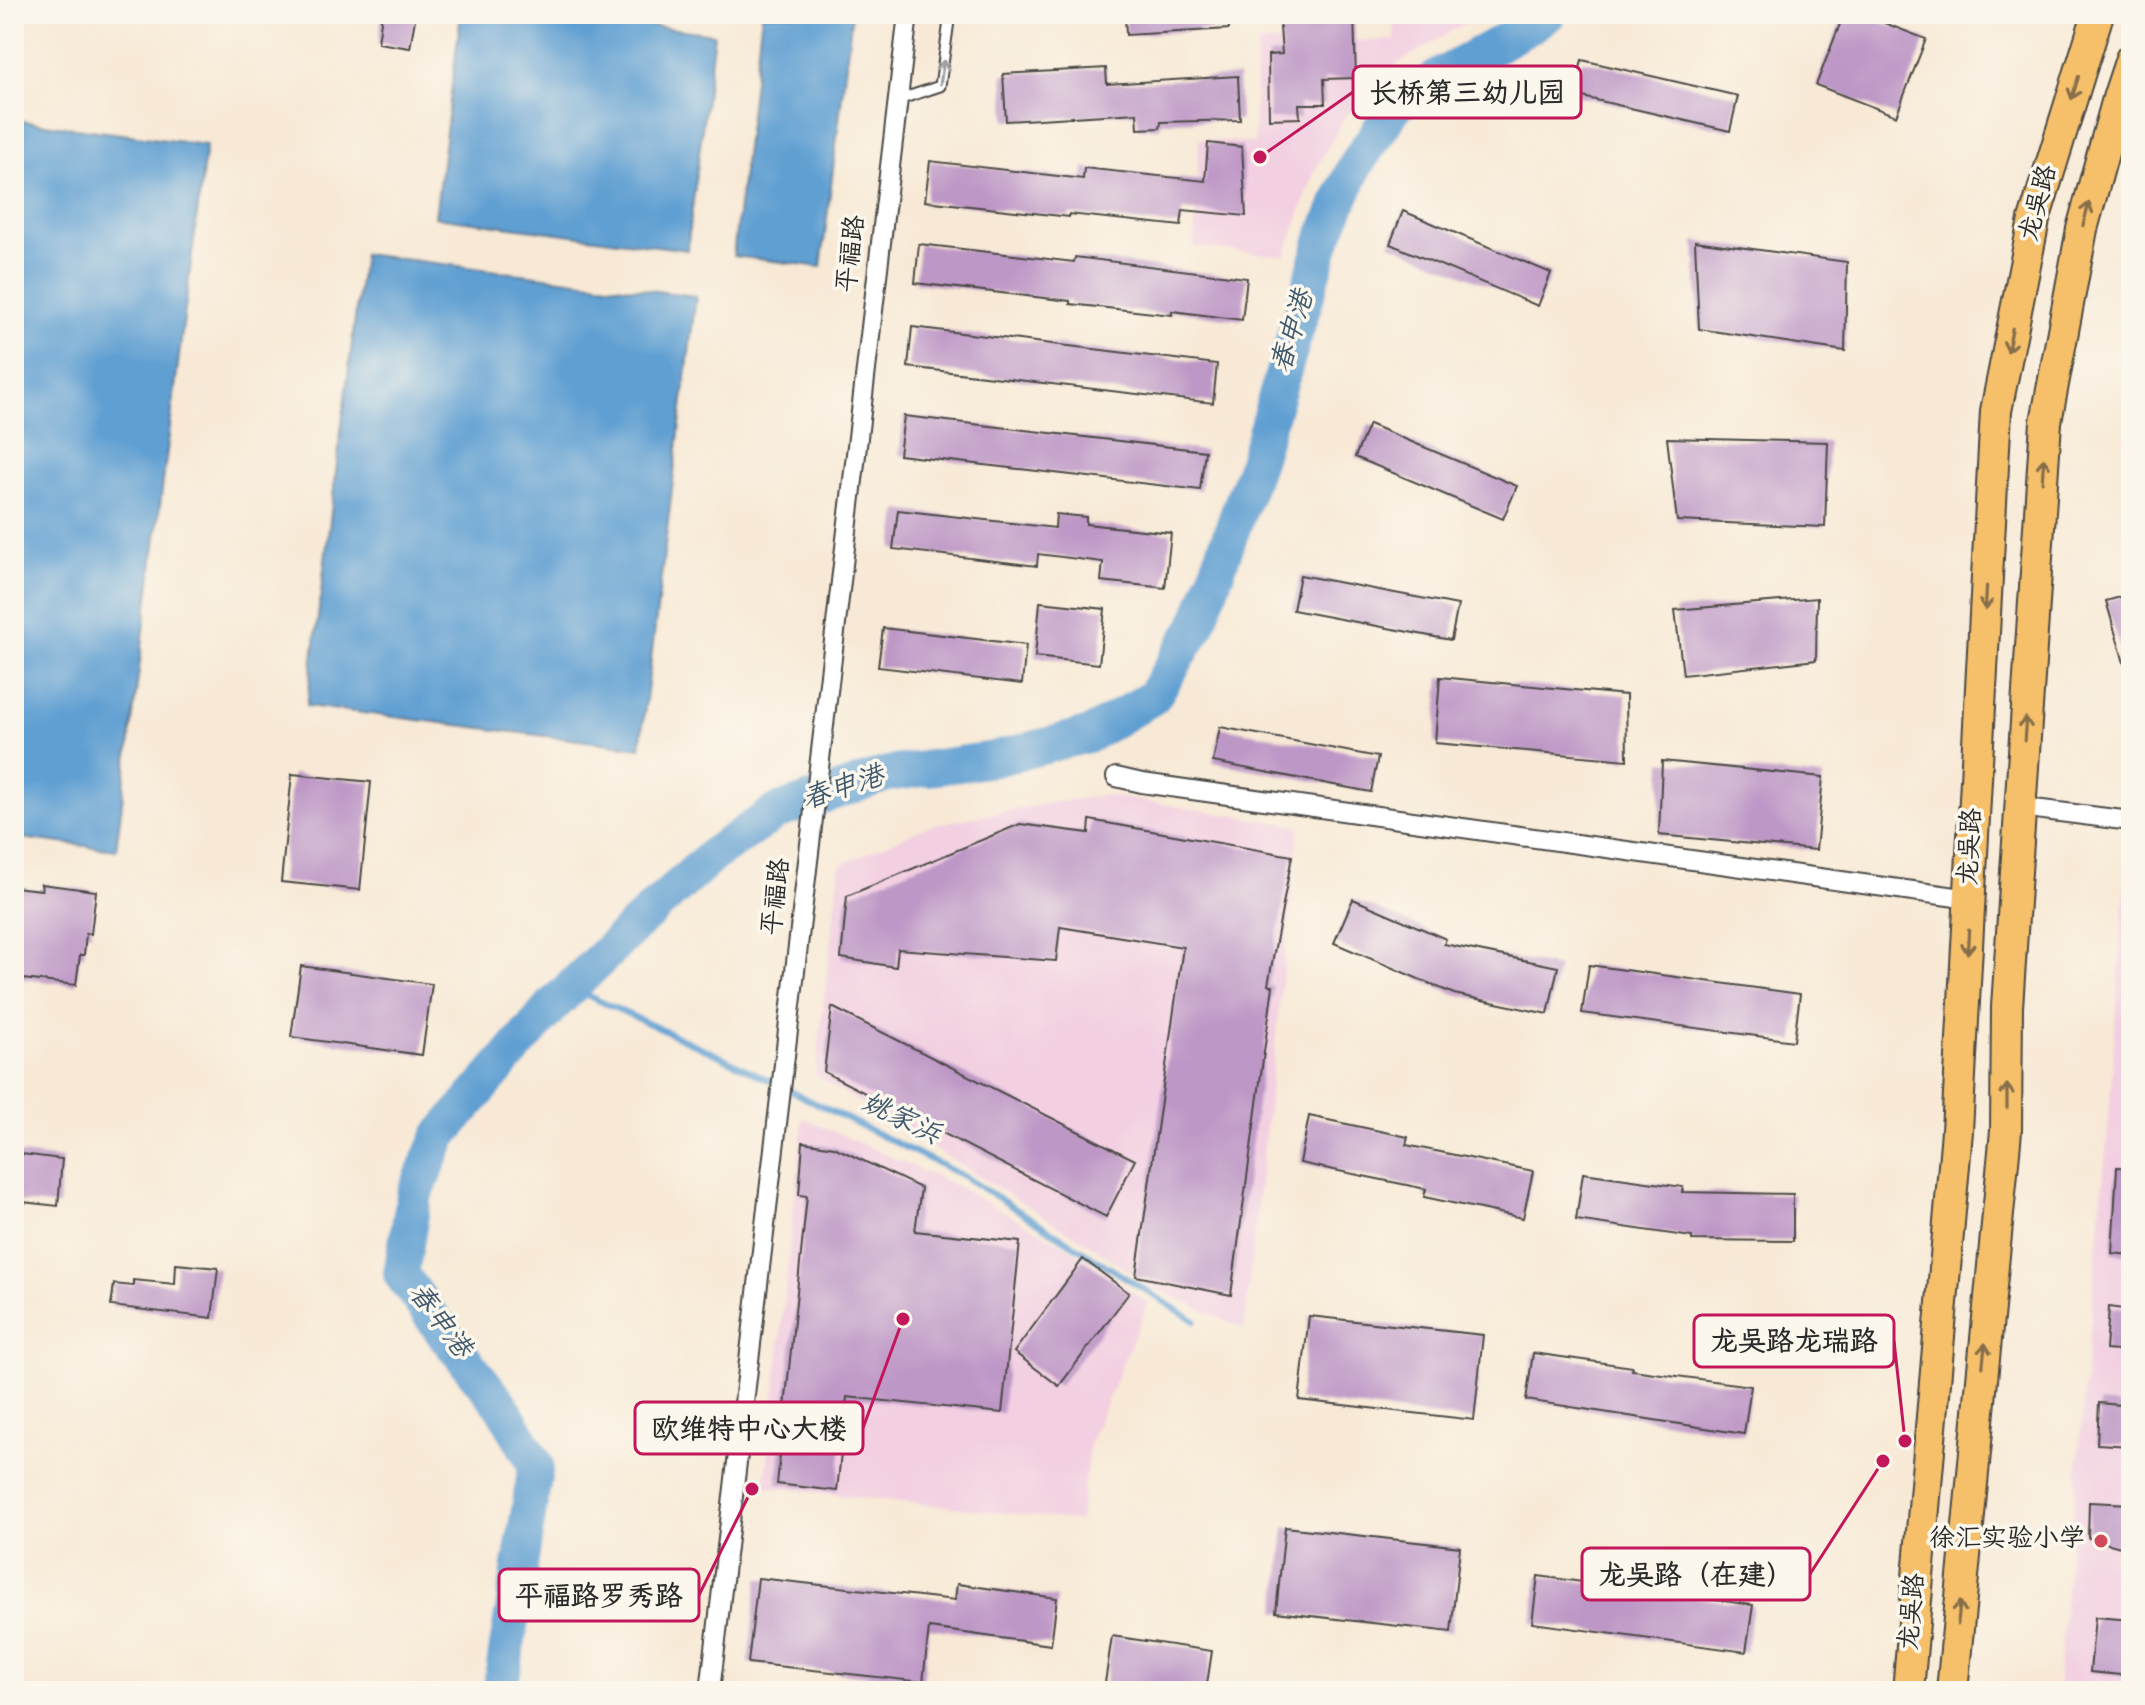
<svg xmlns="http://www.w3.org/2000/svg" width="2145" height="1705" font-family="'Gochi Hand','LXGW WenKai TC',sans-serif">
	<rect width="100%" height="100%" fill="#fbf7ec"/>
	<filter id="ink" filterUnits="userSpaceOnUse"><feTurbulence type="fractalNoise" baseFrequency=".0125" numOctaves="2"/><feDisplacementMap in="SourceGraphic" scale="16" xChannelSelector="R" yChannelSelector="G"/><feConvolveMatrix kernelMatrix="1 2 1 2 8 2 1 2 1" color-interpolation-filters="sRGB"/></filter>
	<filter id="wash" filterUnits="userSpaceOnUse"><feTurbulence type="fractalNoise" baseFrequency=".006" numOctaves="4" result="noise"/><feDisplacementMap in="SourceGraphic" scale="32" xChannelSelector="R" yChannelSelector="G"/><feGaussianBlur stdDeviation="1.8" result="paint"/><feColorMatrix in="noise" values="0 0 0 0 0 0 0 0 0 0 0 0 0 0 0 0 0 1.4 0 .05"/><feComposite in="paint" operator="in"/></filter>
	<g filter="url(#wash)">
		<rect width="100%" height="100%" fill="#f8e9d6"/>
		<path fill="#f2cfe1" d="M1394,14H1480L1400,62L1345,117L1315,170L1285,256L1194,247L1199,139L1254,143L1257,43L1395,40Z
			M1105,795L1299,826L1244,1329L1149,1285L1090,1245L815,1075L840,865L928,826L1027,807Z
			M2127,856L2131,857V1691H2057L2109,1116Z
			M803,1118L961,1188L1069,1248L1148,1303L1089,1444L1080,1521L765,1487Z"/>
		<path fill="#5f9fd2" stroke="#45657e" stroke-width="2" d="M461,14H563L714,34L687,250L435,217Z
			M762,14H852L821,267L733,256Z
			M14,120L206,145L116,850L14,837Z
			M363,254L696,296L640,748L307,706Z"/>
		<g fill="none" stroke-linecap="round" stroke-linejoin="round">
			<path stroke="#5f9fd2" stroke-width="6" d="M571,988L724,1058L963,1176L1195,1321"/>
			<path stroke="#5f9fd2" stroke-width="36" d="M500,1691L536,1465L501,1405L444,1334L401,1274L414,1196L440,1136L553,1005L633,927L714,854L776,812L887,774L994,759L1091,734L1153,697L1198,624L1254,469L1325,235L1355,166L1396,105L1438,77L1527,28L1548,14"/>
		</g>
		<g id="blocks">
			<path fill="#bd97c6" d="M382,14H416L410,48L378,43Z
				M1125,14H1228L1229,29L1126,35Z
				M1279,14H1354L1356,78L1324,79L1325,104H1299L1300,118L1269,119L1268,55L1282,54Z
				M1844,14H1861L1926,39L1896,116L1816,85Z
				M1582,60L1738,96L1730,131L1574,95Z
				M1106,68L1107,84L1238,76L1240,120L1161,122L1160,128L1138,129L1137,113L1006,121L1003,74Z
				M1208,143L1242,147L1246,216L1183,210L1181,226L1069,214V217L925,201L930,161L1083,179L1084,168L1205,181Z
				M1403,211L1551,273L1538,306L1390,244Z
				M1695,241L1847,262L1845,351L1699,329Z
				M919,244L1074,262L1075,257L1247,278L1242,320L1172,311V315L1070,304V301L915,283Z
				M912,327L1217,364L1213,403L908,367Z
				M904,416L1205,451L1200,490L899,455Z
				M1369,424L1517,486L1503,519L1355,457Z
				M1667,438L1828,442L1825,527L1677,521Z
				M898,510L1055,528L1056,514L1086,517V524L1171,533L1165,588L1101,581L1103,562L1038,554L1037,566L893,549Z
				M1300,575L1458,605L1451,640L1293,610Z
				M2131,594V672L2127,673L2106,601Z
				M1817,598L1816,660L1683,675L1675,610Z
				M1040,602L1105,609L1099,664L1035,657Z
				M883,628L1026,645L1022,684L878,667Z
				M1440,677L1626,695L1627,760L1435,743Z
				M1220,727L1378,757L1371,792L1213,762Z
				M1662,761L1823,777L1816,850L1659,835Z
				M292,774L371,782L360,890L281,882Z
				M1090,820L1292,856L1268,985L1273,986L1231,1295L1136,1276L1183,947L1060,927L1056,961L898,949L896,967L841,958L847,896L1020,824L1089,833Z
				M41,884L96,891L91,934L86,933L84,955H80L76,985L14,978V887L42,890Z
				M1353,899L1446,939L1444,944L1558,967L1548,1014L1454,994L1334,943Z
				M1589,965L1800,994L1794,1041L1582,1013Z
				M301,966L432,984L422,1055L291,1037Z
				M832,1007L1135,1160L1106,1217L824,1072Z
				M1309,1116L1408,1137L1406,1145L1533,1171L1523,1218L1424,1197L1426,1189L1300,1163Z
				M803,1142L834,1147L921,1188L915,1231L1020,1242L1002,1413L847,1397L837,1491L777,1484L807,1196L799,1195Z
				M14,1153L62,1159L58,1206L14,1201Z
				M2117,1167L2131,1168V1255L2112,1253Z
				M1583,1173L1683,1187L1682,1192L1793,1194V1241L1692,1240V1237L1576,1220Z
				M1083,1259L1129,1293L1059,1386L1014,1352Z
				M176,1264L218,1268L212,1318L111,1306L114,1284L133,1286V1280L175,1284Z
				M2109,1307L2131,1310V1352L2106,1350Z
				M1309,1316L1483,1335L1474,1420L1299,1400Z
				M1533,1353L1633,1367L1632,1370L1751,1386L1744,1434L1526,1400Z
				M2099,1403L2131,1406V1446L2097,1444Z
				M2089,1502L2131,1504V1550L2088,1538Z
				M1285,1527L1460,1547L1451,1632L1276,1612Z
				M1538,1576L1753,1605L1746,1652L1532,1623Z
				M758,1578L955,1600L957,1584L1057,1598L1051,1645L929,1628L923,1682L748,1663Z
				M2095,1617L2131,1620V1676L2090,1672Z
				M1112,1636L1212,1651L1206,1691H1159L1105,1683Z"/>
		</g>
	</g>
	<g filter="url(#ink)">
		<use href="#blocks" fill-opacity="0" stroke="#4a4845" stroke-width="2"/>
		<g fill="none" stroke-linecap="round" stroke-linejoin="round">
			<defs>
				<path id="service" d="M898,100L940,86L950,14"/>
				<path id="minor" d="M1116,777L1142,783L1970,899
					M2019,807L2131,821
					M710,1691L908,14"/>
				<path id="primary" d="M1908,1691L1957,1131L1996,411L2034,220L2098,14
					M1952,1691L2006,1131L2007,1007L2046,422L2082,229L2119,95L2131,59"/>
			</defs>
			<use href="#service" stroke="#4a4845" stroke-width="13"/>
			<use href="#minor" stroke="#4a4845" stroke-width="22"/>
			<use href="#primary" stroke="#4a4845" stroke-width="34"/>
			<use href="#service" stroke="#fff" stroke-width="9"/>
			<use href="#minor" stroke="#fff" stroke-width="18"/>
			<use href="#primary" stroke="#f6c06b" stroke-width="30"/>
		</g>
		<defs><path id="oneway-shaft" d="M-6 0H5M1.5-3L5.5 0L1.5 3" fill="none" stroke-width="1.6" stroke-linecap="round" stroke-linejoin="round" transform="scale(2)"/></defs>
		<use stroke="#a0a0a0" href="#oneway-shaft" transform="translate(942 72) rotate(-82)"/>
		<g stroke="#866e48">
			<use href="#oneway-shaft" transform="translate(2075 88) rotate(107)"/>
			<use href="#oneway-shaft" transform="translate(2086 214) rotate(-75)"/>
			<use href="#oneway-shaft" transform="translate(2010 340) rotate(101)"/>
			<use href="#oneway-shaft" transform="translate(2043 470) rotate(-86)"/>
			<use href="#oneway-shaft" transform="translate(1986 598) rotate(93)"/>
			<use href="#oneway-shaft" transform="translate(2025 729) rotate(-86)"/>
			<use href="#oneway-shaft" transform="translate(1968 942) rotate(93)"/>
			<use href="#oneway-shaft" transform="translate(2007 1096) rotate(-90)"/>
			<use href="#oneway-shaft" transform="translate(1984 1355) rotate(-84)"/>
			<use href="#oneway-shaft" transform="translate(1959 1613) rotate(-84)"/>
		</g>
	</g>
	<circle fill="#d1495b" stroke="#fbf7ec" stroke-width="3" cx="2101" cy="1541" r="8"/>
	<g text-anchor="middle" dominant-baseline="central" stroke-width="7" stroke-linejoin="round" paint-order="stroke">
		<g font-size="26" fill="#2b2b2b" stroke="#fbf7ec">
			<text transform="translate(2041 204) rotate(-75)">龙吴路</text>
			<text transform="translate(854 254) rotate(-83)">平福路</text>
			<text transform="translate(1973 847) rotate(-87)">龙吴路</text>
			<text transform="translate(779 897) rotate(-83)">平福路</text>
			<text transform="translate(1915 1612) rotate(-85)">龙吴路</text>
		</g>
		<g font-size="26" fill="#2b2b2b" stroke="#fbf7ec" text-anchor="end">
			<text x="2085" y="1541">徐汇实验小学</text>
		</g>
		<g font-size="28" font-style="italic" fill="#40596e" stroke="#fbf7ec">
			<text transform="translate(1295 332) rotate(-73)">春申港</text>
			<text transform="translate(844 790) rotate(-18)">春申港</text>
			<text transform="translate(900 1121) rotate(26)">姚家浜</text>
			<text transform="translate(438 1322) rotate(53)">春申港</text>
		</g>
	</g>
	<path fill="none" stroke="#c2185b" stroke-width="3" d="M1260 157L1353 92M1905 1441L1894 1341M903 1319L863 1428M1883 1461L1810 1574M752 1489L699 1595"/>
	<g fill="#c2185b" stroke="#fbf7ec" stroke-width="3">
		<circle cx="1260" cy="157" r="8"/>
		<circle cx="1905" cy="1441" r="8"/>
		<circle cx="903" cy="1319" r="8"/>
		<circle cx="1883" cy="1461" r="8"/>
		<circle cx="752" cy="1489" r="8"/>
	</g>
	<g fill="#fbf7ec" stroke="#c2185b" stroke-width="3">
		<rect x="1353" y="66" width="228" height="52" rx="8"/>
		<rect x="1694" y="1315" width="200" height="52" rx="8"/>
		<rect x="635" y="1402" width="228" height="52" rx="8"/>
		<rect x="1582" y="1548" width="228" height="52" rx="8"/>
		<rect x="499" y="1569" width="200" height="52" rx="8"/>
	</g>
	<g font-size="28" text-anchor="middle" font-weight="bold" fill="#2b2b2b">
		<text x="1467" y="102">长桥第三幼儿园</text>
		<text x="1794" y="1350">龙吴路龙瑞路</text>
		<text x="749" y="1438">欧维特中心大楼</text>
		<text x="1696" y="1584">龙吴路（在建）</text>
		<text x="599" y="1605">平福路罗秀路</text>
	</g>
	<rect width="2145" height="1705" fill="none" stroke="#fbf7ec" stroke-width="48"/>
</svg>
